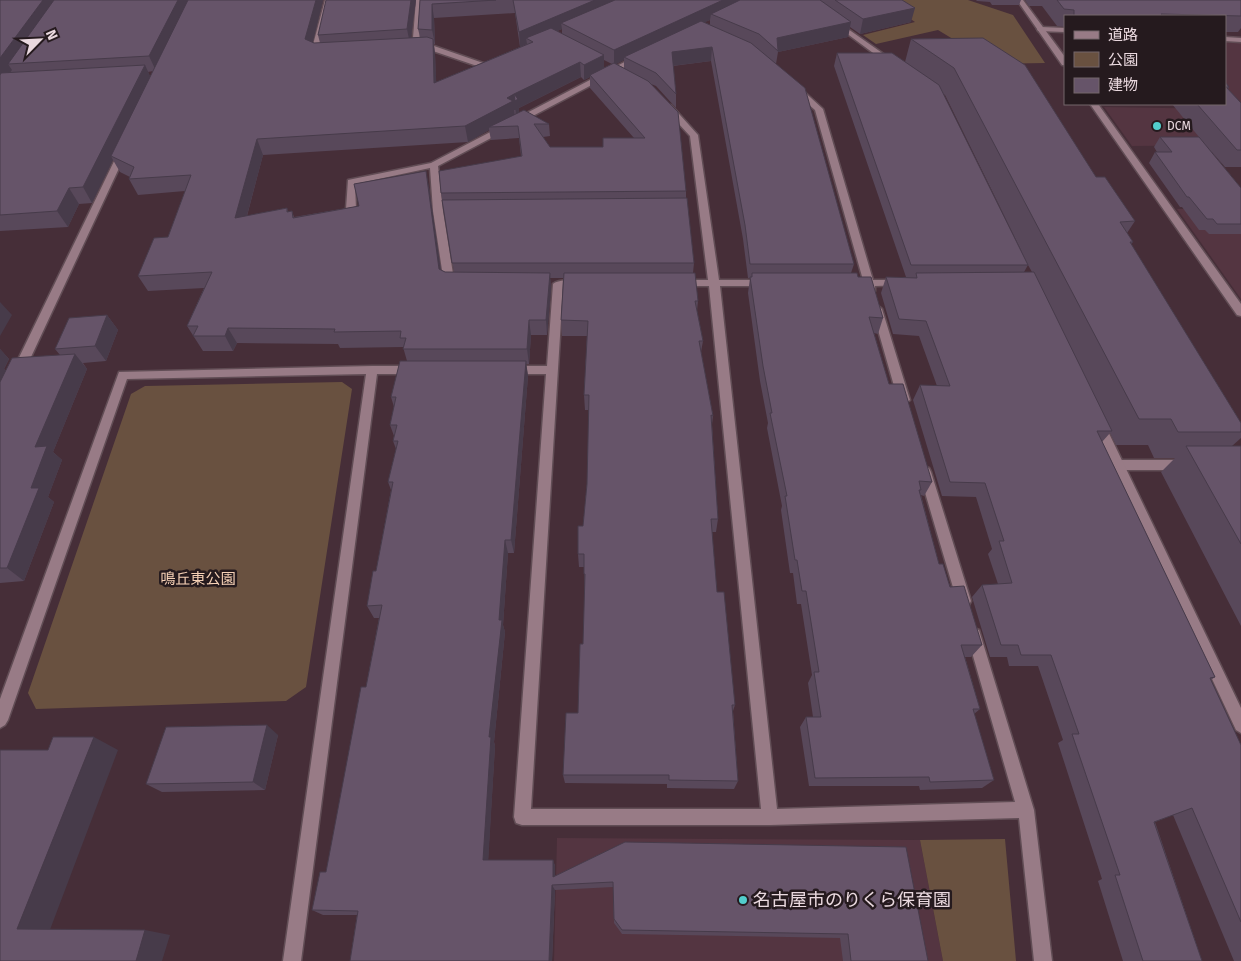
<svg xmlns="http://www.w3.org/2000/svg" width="1241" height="961" font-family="'Fira Sans','Noto Sans JP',sans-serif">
	<rect width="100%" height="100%" fill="#462e38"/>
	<path fill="#543541" d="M1225,42L1241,43V106L1225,88Z
		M1104,107L1225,109L1241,145L1132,146Z
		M1177,209H1241V299Z
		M557,838L920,840L943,961H554Z"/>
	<path fill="#695140" d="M882,0H968L1013,15L1045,63L994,64L938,30L876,44L863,35L915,22Z
		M342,382L352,389L306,687L286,701L36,709L28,693L131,394L145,386Z
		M1005,839L1016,961H943L920,840Z"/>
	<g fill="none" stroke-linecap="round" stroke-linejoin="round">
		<defs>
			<path id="service" d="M1117,460H1185L1189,462L1191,465L1189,468L1185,470H1117L1113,468L1111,465L1113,462Z"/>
			<path id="minor" d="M325,0H331L319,51L325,54L321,56L311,52Z
				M416,0H422L419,46H434L486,64L496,62V66L486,69L430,50H412Z
				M834,22H838L895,62L888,64L834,24Z
				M1041,27L1065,28V32L1038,31L1037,29Z
				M1225,37L1241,38V42L1225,41Z
				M636,56L643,58L438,166L443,211L454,280L458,281V285L449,286L444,283L433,211L430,168L355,184L356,209L351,212L346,209L348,180L431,163Z
				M792,86H798L823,109L873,280H901L905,281V285L875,286V291H867L865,286H856L851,283L856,280H863L815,110L792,90Z
				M665,105H671L698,135L719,280H766L771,283L766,286H720L777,809L1015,802L967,635L969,630L974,628L979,630L1034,810L1052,961H1034L1019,818L770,825H522L516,823L514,817L546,374H510L504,370L510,366H547L553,284C559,279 577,279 583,284L578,287H563L531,809H761L709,286H681L676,283L681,280H708L690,136L665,109Z
				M123,148L127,151L24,372L22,375H14L12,372L119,151Z
				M877,305L882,309L910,400L904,404L898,400L872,309Z
				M372,366H413L419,370L413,374H377L301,961H283L366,374L127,379L8,720L5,725L0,728V699L119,372Z
				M1098,418L1104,423L1241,708V733L1236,730L1092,423Z
				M925,467L929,468L931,472L971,601L969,605L964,607L959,605L957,601L919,472L921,468Z"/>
			<path id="tertiary" d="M1017,0H1023L1065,57V65H1062Z
				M1090,104H1098L1241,304V316L1237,315Z"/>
		</defs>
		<use href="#service" stroke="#614d55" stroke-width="3"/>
		<use href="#minor" stroke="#614d55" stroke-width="3"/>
		<use href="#tertiary" stroke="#614d55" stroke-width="3"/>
		<use href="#service" fill="#987b86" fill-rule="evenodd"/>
		<use href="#minor" fill="#987b86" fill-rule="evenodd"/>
		<use href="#tertiary" fill="#987b86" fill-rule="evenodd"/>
	</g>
	<path fill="#58485a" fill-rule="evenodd" d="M0,0H323L313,42L314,43H320L318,35L416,0L411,38L420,37L418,29L420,0H902L911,22L860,34L850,27L848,37L778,52L776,64L854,264L851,273L858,277L883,318L878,334L874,333L889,384L932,482L924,496L921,495L939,564L982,645L971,657H965L980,709L974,714L994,780L982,788L920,790L919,786H809L800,727L806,717H813L808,683L812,675L801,604H797L793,573H790L781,510L782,506L767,428L768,423L760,381L748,293L750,278H748L743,239L711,61L673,66L676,94V108L656,86L651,84L686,191V198L694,263L693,273L698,301L697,311L703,341L701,352L713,416L712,425L718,519L716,532H712L717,592L735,705L733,711L738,781L734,789L667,788V784L565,783L563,775L578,713L583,644L585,587L584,567H579L578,554L583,526L587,484L589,410H585L584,395L587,336H562L561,320L563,278H550L551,289L547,335H531L529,364H526L528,376L514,553H508L503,625L505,632L494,742L495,746L488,860H553L555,866V876L625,842L928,961H843L840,938L622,934L614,923L613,887L555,890L552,961H350L357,915H323L312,910L326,872L366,687L379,618H374L367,606L376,571L391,490L388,482L396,449L393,441L394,436L390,425L394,407L391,397L407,361L403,347L340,348L338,344L237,343L233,351H203L187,326L204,288L148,291L138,276L168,237L185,191L138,195L129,179L130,177L120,172L113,160L92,203L79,204L68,227L0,231ZM515,13L520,47L436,82L435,54L434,44H435L434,18ZM710,20V25L704,22ZM562,29V34L557,31ZM604,60L612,64L604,68ZM624,60V68L616,64ZM153,71L150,77L148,72ZM581,77L584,80L590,77V88L634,138L603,147H550L543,137L550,136L549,124L519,112V108ZM489,130L491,140L519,138L521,156L441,193L454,272H445L441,270L429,187L359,206L294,217L292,211L288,212L287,208L247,216L263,155L468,142Z
		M976,0H1021L1019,5H992L990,2L977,1Z
		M1025,0H1241V28L1238,32H1225V16H1065V27L1057,26L1042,6H1029Z
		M983,38L1096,177L1135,221L1127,233L1133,242L1131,244L1241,423V438L1232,446H1241V626L1161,472L1175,458H1154L1148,445H1116L1110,433L1102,442L1215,677L1211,680L1241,745V961H1234L1173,815L1155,822L1202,961H1123L1098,881L1102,879L1058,743L1063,740L1038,666H1009L1007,657H990L972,597L982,585L998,584L988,554L992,549L976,497L942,496L913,400L920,385L937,386L919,336L893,334L881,293L886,277H906L834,66L837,53L905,62L911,39ZM943,94L945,95L1022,252ZM1028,265L1032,272H1024Z
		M1225,82L1229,87L1228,89L1241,103V167H1225L1211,151L1241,188V234H1209L1205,230H1199L1182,207H1180L1149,163L1155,152H1157L1154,147L1160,137H1199L1172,104H1225Z
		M107,315L118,330L106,361L83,363L87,369L53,452L62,460L48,497L54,502L24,581L0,583V349L9,359L4,369L6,371L60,355L55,349Z
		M278,735L265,790L162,792L146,784Z"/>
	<path fill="#473b4a" d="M43,0H62L8,64L12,70L5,79L0,80V58Z
		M178,0H191L156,71L149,56Z
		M316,0H323L310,54L305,39Z
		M411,0H416L410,44L407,29Z
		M595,0H629L561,23L562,29L533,42L526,38L527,44L520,47L519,32Z
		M723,0H752L711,14L710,20L628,58L624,57V60L614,65V50Z
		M432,4L434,18L435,44L432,30Z
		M915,8L911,22L860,34L863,19Z
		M851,22L848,37L778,52L777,38Z
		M433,39L435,54L437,98L434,83Z
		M712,47L711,61L671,66L672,52Z
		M604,55V70L590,75V77L584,80V65Z
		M580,62L581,77L519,108V114L516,116L514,94Z
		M145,65L152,80L111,156L113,160L92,203L83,187Z
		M514,94L516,110H514L515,117L489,127V130L468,142L465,126L507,98Z
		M257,139L263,155L242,234L235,218Z
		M426,171L429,187L443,285L439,269Z
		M69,188L79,204L68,227L57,211Z
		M550,273L551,289L547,335L546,320Z
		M0,302L12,315L0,336Z
		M107,315L118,330L106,361L95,346Z
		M529,320L531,335L529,364L527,349Z
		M228,328L237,343L233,351L225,336Z
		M0,349L9,359L4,369L10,375L0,395Z
		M75,354L87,369L53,452L62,460L48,497L54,502L24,581L7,568L31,488L35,447Z
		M526,361L528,376L514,553L511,540Z
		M505,540L508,553L503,625L505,632L494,742L495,746L488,866L483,860L489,737Z
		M267,725L278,735L265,790L253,782Z
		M94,737L118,750L48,935L17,929Z
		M553,860L555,866V882L553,877Z
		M552,885L555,890L552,961H549Z
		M145,930L170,935L162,961H136Z"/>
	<path fill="#665469" stroke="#473b4a" d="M0,0H43L0,58Z
		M54,0H178L149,56L8,64Z
		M188,0H316L305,39L314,43L427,37L433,39L434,83L533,42L526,38L551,28L604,55L584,65L580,62L514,94L518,99L515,101L514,94L507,98L513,101L465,126L257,139L235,218L287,208V212L292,211L293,218L359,206L354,184L426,171L439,269L445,272L550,273L546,320H529L527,349H403L406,338H400L401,331L334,332L335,329L228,328L225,336H193L198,326H187L212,272L138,276L154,238L168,237L191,175L129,179L134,167L111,156Z
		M326,0H411L407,29L318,35Z
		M420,0H496L432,4V30L418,29Z
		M513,0H595L519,32Z
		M615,0H723L614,50L561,23Z
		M740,0H820L851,22L777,38L778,51L759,34L711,14Z
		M835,0H902L915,8L863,19Z
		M1057,0H1241V16L1161,14L1163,16H1074V10L1064,9Z
		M701,21L751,43L805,88L854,264H750L745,225L712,47L672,52L676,94L656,73L624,57Z
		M983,38L1025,65L1096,177H1105L1135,221L1120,222L1133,242H1130L1241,423V432H1178L1171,419H1139L954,68L911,39Z
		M837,53H892L939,85L1028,265H911Z
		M614,63L648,81L678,112L686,191L441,193L439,171L522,156L518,126L489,127L524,110L549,124H534L550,147H603V138H645L590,75Z
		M145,65L83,187L69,188L57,211L0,215V75L1,73Z
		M1225,82L1229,87H1226L1241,103V150H1237L1197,104H1225Z
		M1160,137H1199L1241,188V224H1217L1213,219H1207L1189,197H1187L1155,152H1172Z
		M687,198L694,263H452L442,200Z
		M1034,272L1112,431H1097L1215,677L1210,678L1241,745V922L1192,808L1154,822L1202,961H1143L1115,875H1120L1072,734H1079L1051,655H1021L1018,645H1001L982,585L1012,583L999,541H1004L985,483L950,482L920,385L950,386L926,321L899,319L886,277L917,278L916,273Z
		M564,273H695L698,301H695L703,341H699L713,416L711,415L718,519H711L717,592H724L735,705H732L738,781L669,780V775H563L566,713H578L580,644H583L585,574H584V554H578V526H583L587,484L589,395H584L588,321L561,320Z
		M752,273H857L858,277H871L883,318L869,317L889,384H903L932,482L919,481L921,490H919L939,564H943L950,587L964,586L982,645H961L980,709H973L994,780L930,782L929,777L815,778L806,717H821L814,672H819L806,591H802L797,560H795L785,496H787L770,413H772L763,366L750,277H752Z
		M107,315L95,346L55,349L69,318Z
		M75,354L35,447L47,446L31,488H39L7,568H0V382L12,358Z
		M400,361H526L511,540H505L499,620H502L489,737H491L483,860H553V877L625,842L906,847L928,961H851L848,934L622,930L614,919L613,882L552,885L549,961H350L358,911L312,910L320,872H326L361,687H366L382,605L367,606L373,571H376L393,482H388L398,441H393L397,425H390L396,397H391Z
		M1186,446H1241V544Z
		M267,725L253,782L146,784L166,727Z
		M53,737H94L17,929L145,930L136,961H0V750H48Z"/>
	<g fill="#52cdcc" stroke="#251a1e" stroke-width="2">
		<circle cx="1157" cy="126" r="5"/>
		<circle cx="743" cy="900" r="5"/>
	</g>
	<g text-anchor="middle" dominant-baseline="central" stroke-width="5" stroke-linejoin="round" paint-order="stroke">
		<g font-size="12" fill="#ead9df" stroke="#251a1e" text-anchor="start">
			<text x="1167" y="126">DCM</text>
		</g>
		<g font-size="15" fill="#f6d1b6" stroke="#251a1e">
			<text x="198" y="579">鳴丘東公園</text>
		</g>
		<g font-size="18" fill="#ead9df" stroke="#251a1e" text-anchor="start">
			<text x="753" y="900">名古屋市のりくら保育園</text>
		</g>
	</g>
	<rect x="1064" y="15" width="162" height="90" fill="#251a1e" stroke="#74666b"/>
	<rect x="1074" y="31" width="25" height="8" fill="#987b86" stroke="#74666b"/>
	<text x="1108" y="40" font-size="15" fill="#ead9df">道路</text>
	<rect x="1074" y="52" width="25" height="15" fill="#695140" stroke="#74666b"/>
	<text x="1108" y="65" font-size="15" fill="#ead9df">公園</text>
	<rect x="1074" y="78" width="25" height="15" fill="#665469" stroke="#74666b"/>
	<text x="1108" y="90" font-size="15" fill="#ead9df">建物</text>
	<g transform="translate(40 40) rotate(66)" stroke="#251a1e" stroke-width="4" paint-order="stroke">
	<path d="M0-4L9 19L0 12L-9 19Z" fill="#ead9df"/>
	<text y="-8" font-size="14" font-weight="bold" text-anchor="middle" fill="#ead9df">N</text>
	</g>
</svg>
